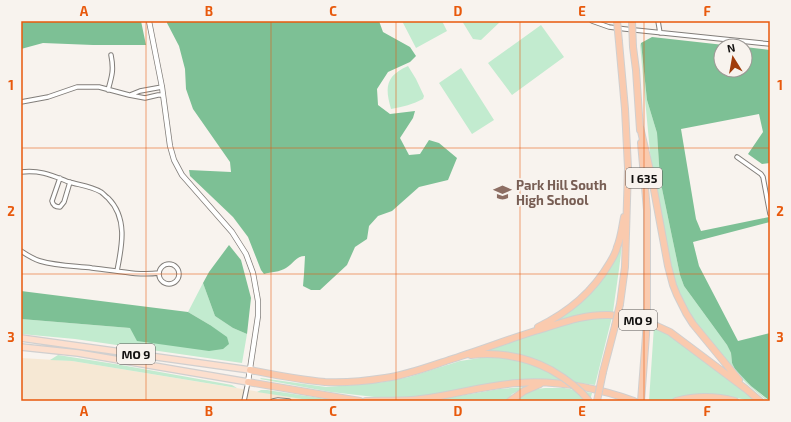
<svg xmlns="http://www.w3.org/2000/svg" width="791" height="422" font-family="'Exo 2',sans-serif">
	<rect width="100%" height="100%" fill="#f8f3ee"/>
	<path fill="#f6e8d4" d="M21,358L72,361L315,401H21Z"/>
	<path fill="#c2ebcf" d="M402,21H442L447,31L416,48Z
		M462,21H501L481,40L473,39Z
		M541,25L564,57L512,95L488,63Z
		M641,43L647,100L657,133L660,179L680,275L684,286L727,345L731,353L732,363L751,386L769,401H767L746,383L729,365L693,321L674,284L651,163L640,45Z
		M408,66L416,79L424,96L423,99C413,104 403,107 391,109C385,88 385,76 408,66Z
		M461,68L494,120L472,134L439,83Z
		M621,243H622C620,266 616,289 613,312C588,312 571,316 548,324L583,300Z
		M203,283L215,316L233,328L247,334L242,363L75,339L21,334V319L130,328L210,325L188,312Z
		M612,317L595,385L559,380H527L417,397L383,398L331,392L260,379L261,378L326,387L365,384L384,382L409,377L460,361L480,358L490,357L510,359L521,361L531,364L545,370L551,374L554,375H564L551,367L480,351L585,319Z
		M654,326L676,338L756,401H748L742,399L721,395L680,398L668,401H649Z
		M58,355L121,365L232,385L237,388L72,361L50,360Z
		M526,387L512,394L507,401H430L499,389Z
		M545,388H564L592,393L590,401H513C522,393 534,389 545,388Z
		M261,390H267L340,401H315L257,392Z"/>
	<path fill="#7dc095" d="M21,21H141L146,45H93L43,43L21,49Z
		M167,21H379L383,32L410,47L416,56L410,62L388,72L377,89L378,105L390,114L415,111L413,118L400,138L409,155L420,154L429,140L439,143L457,158L448,180L419,187L392,211L378,216L369,226L367,239L355,247L347,265L320,290H311L303,286L304,274L305,256C296,256 293,264 286,268C280,272 271,272 264,274L261,270L248,237L233,217L190,176L189,170L231,172L230,162L193,109L186,89L185,69L179,46L167,23Z
		M652,37L733,46H721V70H745V47L770,50V163L762,164L748,154L763,132L759,114L681,129L696,219L701,231L769,217L770,218V222L693,242L699,266L738,341L770,333V401L751,386L735,369L732,363L731,353L727,345L684,286L680,275L660,179L657,133L647,100L641,43Z
		M229,245L241,260L251,298L247,334L233,328L215,316L203,283L209,272Z
		M21,291L188,312L210,325L227,337L229,344L223,349L209,351L137,341L130,328L21,319Z"/>
	<g fill="none" stroke-linecap="round" stroke-linejoin="round">
		<defs>
			<path id="minor" d="M592,21L609,27L625,29L770,44
				M658,21L660,33
				M108,90C112,76 114,70 111,55
				M130,95L140,91L162,87
				M21,102L48,97L77,87H99L129,95L145,98L158,95H163
				M737,157L761,174L763,177L770,214
				M21,172C41,170 51,175 69,182C79,185 91,186 101,192C103,193 105,196 108,198C128,218 122,246 117,271
				M60,178L52,201C53,206 56,207 60,207L64,202L70,182
				M21,251C27,255 33,259 40,261C57,266 75,266 92,268C114,270 136,276 159,273
				M159 274a10 10 0 1 1 20 0a10 10 0 1 1-20 0Z
				M244,401L248,382
				M273,401L278,400L289,401"/>
			<path id="tertiary" d="M149,21L162,87L170,146L174,160L182,175L232,232L246,254L253,273L258,301V316L248,382"/>
			<path id="primary" d="M21,338L250,370
				M21,347L78,353L248,382"/>
			<path id="motorway" d="M619,42L625,109L628,168L625,267L620,304
				M633,47L636,70L640,130
				M640,127L652,179L668,266L673,285L677,295L686,313L693,324L739,380
				M641,143L647,210V309
				M538,327C567,313 592,293 609,264C612,259 616,253 617,247C621,238 622,227 624,217
				M471,355C499,352 527,357 551,370
				M250,370C275,375 300,380 325,382C345,383 366,381 385,378C407,375 428,367 449,360C478,351 506,340 535,331C559,324 583,314 609,315C631,316 651,322 670,332L746,389L760,401
				M603,372L615,326
				M248,382L360,401
				M366,401C384,400 404,402 421,399C454,395 485,385 518,383C557,380 597,388 634,401
				M510,401L524,391L540,384
				M641,401L646,335
				M676,401C695,396 716,396 735,401"/>
		</defs>
		<use href="#minor" stroke="#827e7a" stroke-width="5.5"/>
		<use href="#tertiary" stroke="#827e7a" stroke-width="6"/>
		<use href="#primary" stroke="#d0cfcf" stroke-width="8"/>
		<use href="#motorway" stroke="#d0cfcf" stroke-width="8"/>
		<use href="#minor" stroke="#fff" stroke-width="3.5"/>
		<use href="#tertiary" stroke="#fff" stroke-width="4.5"/>
		<use href="#primary" stroke="#fcdfce" stroke-width="5.5"/>
		<use href="#motorway" stroke="#facaae" stroke-width="6"/>
		<defs>
			<path id="motorway-bridge" d="M617,21L619,42
				M632,21L633,47
				M615,326L620,304
				M646,335L647,309
				M551,370C565,378 579,388 589,401
				M597,401L603,372"/>
		</defs>
		<use href="#motorway-bridge" stroke="#d0cfcf" stroke-width="8" stroke-linecap="butt"/>
		<use href="#motorway-bridge" stroke="#facaae" stroke-width="6"/>
	</g>
	<path fill="none" stroke="#e8590c" stroke-width="1" stroke-opacity="0.55" d="M146,21V401M271,21V401M396,21V401M520,21V401M644,21V401M21,148H770M21,274H770"/>
	<defs>
		<symbol id="school-bare" viewBox="-9 -9 18 18"><path d="M0-5L7-2L0 1L-7-2ZM-4 1L0 2.5L4 1V4Q0 6-4 4Z" fill="#8d6e63" stroke="#f8f3ee" stroke-width="2.5" paint-order="stroke"/></symbol>
	</defs>
	<g fill-rule="evenodd">
		<use href="#school-bare" x="490" y="180" width="25" height="25"/>
	</g>
	<g text-anchor="middle" dominant-baseline="central" stroke-width="3.5" stroke-linejoin="round" paint-order="stroke">
		<g fill="#f8f3ee" stroke="#575452" stroke-width="1">
			<rect x="626" y="168" width="36" height="20" rx="3"/>
			<rect x="619" y="310" width="38" height="20" rx="3"/>
			<rect x="117" y="344" width="38" height="20" rx="3"/>
		</g>
		<g font-size="12" font-weight="bold" fill="#12100f">
			<text x="644" y="178">I 635</text>
			<text x="638" y="320">MO 9</text>
			<text x="136" y="354">MO 9</text>
		</g>
		<g font-size="13" font-weight="bold" fill="#785e54" stroke="#f8f3ee" text-anchor="start">
			<text x="516" y="185">Park Hill South<tspan x="516" dy="15">High School</tspan></text>
		</g>
	</g>
	<rect width="791" height="422" fill="none" stroke="#f8f3ee" stroke-width="44"/>
	<g transform="translate(733 58) rotate(349)"><circle r="19" fill="#f8f3ee" stroke="#9c9895"/>
	<path d="M0-3L7 15L0 10L-7 15Z" fill="#a03c0b"/>
	<text y="-6" font-size="11" font-weight="bold" text-anchor="middle" fill="#12100f">N</text>
	</g>
	<rect x="22" y="22" width="747" height="378" fill="none" stroke="#e8590c" stroke-width="1.5"/>
	<g font-size="13" text-anchor="middle" font-weight="bold" fill="#e8590c">
		<text x="84" y="16">A</text>
		<text x="209" y="16">B</text>
		<text x="333" y="16">C</text>
		<text x="458" y="16">D</text>
		<text x="582" y="16">E</text>
		<text x="707" y="16">F</text>
		<text x="11" y="90">1</text>
		<text x="780" y="90">1</text>
		<text x="11" y="216">2</text>
		<text x="780" y="216">2</text>
		<text x="11" y="342">3</text>
		<text x="780" y="342">3</text>
		<text x="84" y="416">A</text>
		<text x="209" y="416">B</text>
		<text x="333" y="416">C</text>
		<text x="458" y="416">D</text>
		<text x="582" y="416">E</text>
		<text x="707" y="416">F</text>
	</g>
</svg>
